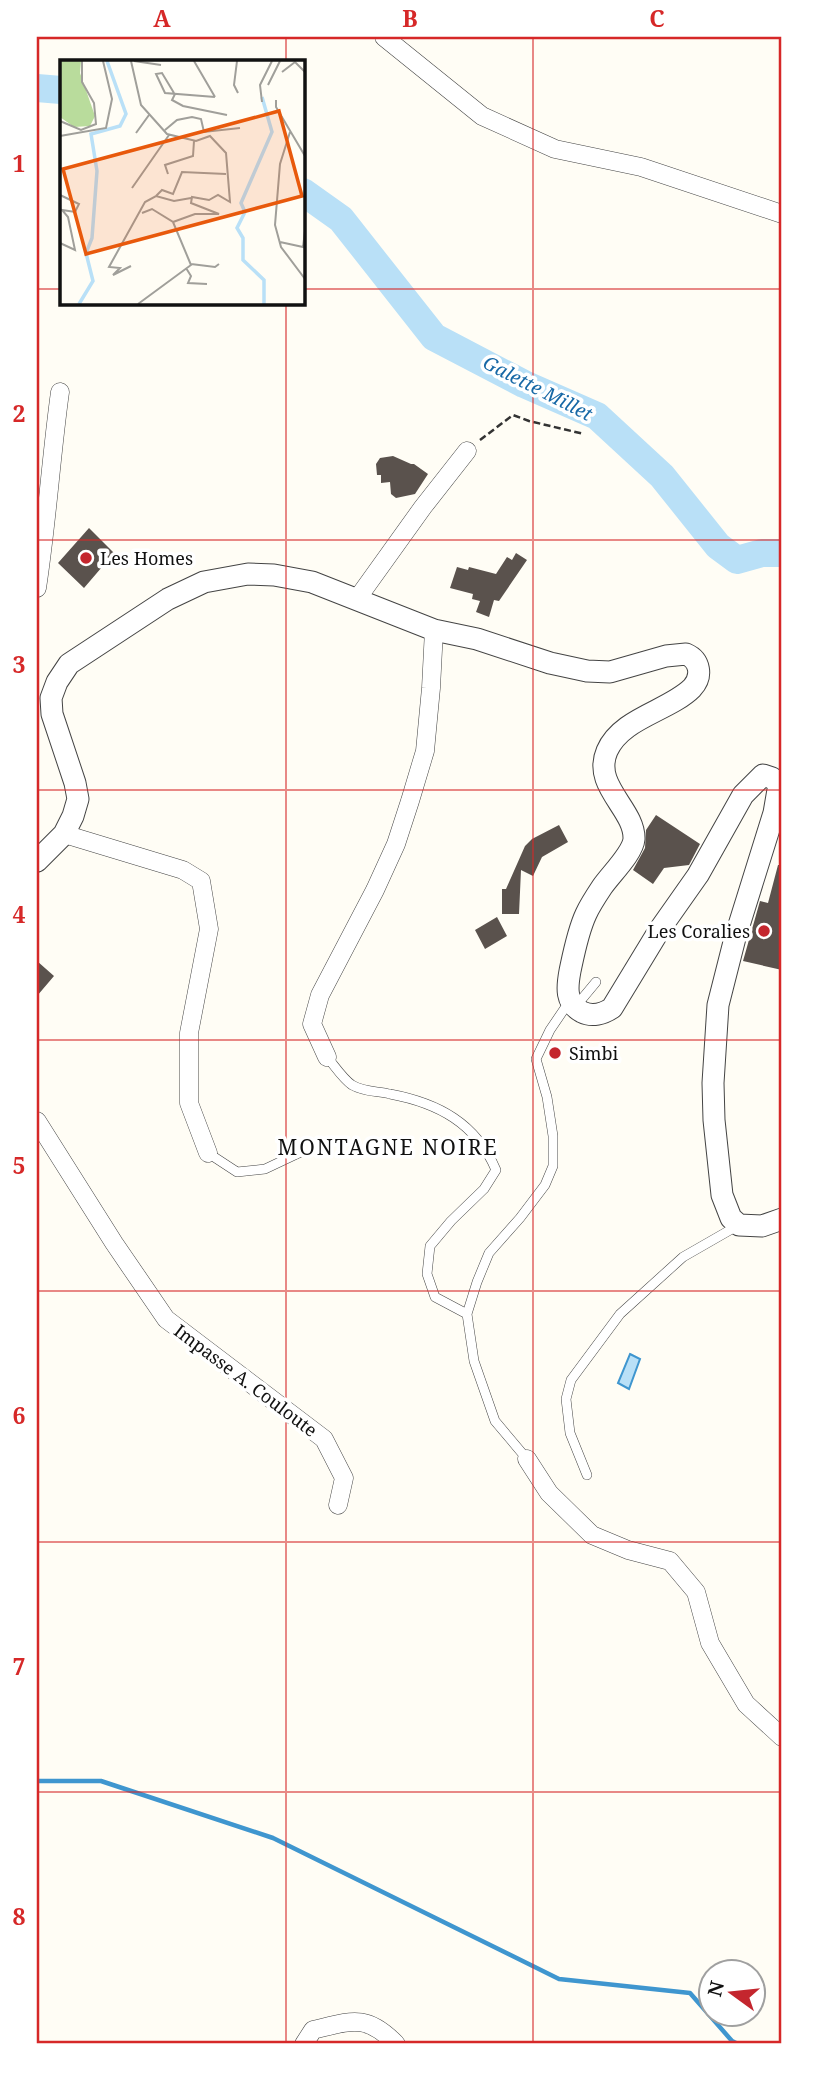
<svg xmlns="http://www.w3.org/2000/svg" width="819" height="2081" font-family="'Noto Serif',serif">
	<rect width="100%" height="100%" fill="#fffdf5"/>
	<path fill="#b9e0f7" stroke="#3f96cf" stroke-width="2" d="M630,1354L640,1359L629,1389L618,1383Z"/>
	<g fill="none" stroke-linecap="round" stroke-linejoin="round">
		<path stroke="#3f96cf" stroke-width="4.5" d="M37,1781H101L273,1838L559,1979L690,1993L732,2041L738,2044"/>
		<path stroke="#b9e0f7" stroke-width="28" d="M37,88L61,90
			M303,192L341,219L434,337L524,384L597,416L662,476L718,546L737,560L762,553H782"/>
	</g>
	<path fill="#5a524d" d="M393,456L411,464H414L428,474L415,494L396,498L391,494L390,482L381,483V475H377L376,464L380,458Z
		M89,528L114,553L84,588L58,563Z
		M516,553L527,560L499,601L494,600L489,617L476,612L480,601L472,599L473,594L450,588L457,567L468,570L469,567L496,574L507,557L512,560Z
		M656,815L700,844L689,865L664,868L653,884L633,870L645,848L646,830Z
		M559,825L568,842L542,857L533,876L521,870L519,914H502V889H506L525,846L532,839Z
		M778,865H782V970L743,961L760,901L768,903Z
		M497,917L507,936L485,949L475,930Z
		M37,961L54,976L37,996Z"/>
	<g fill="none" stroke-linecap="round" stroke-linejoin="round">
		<defs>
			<path id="service" d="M576,1006L596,982
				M327,1057C334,1065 343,1079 352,1085C364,1092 377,1091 390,1094C438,1103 476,1123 496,1170L484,1189L451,1221L430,1246L427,1274L435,1297L467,1314
				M208,1153L237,1172L265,1169L301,1152
				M527,1459L495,1421L474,1361L467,1314L477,1282L489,1253L520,1218L545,1185L553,1166V1136L547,1097L536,1059L550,1030L569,1002
				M587,1475L570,1433L566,1399L571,1380L620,1314L683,1257L737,1226"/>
			<path id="minor" d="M384,37L482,116L555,149L641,167L782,214
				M37,588C47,523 51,457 60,392
				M357,599L423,507L467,451
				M64,834L183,870L201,881L209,929L189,1033V1103L208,1153
				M327,1057L312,1024L320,995L375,890L396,844L410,801L425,751L431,688L434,630
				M37,1121L114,1243L166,1319L324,1439L344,1478L338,1505
				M527,1459L549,1493L592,1535L628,1550L670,1561L696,1592L710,1643L746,1704L782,1737
				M304,2044L313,2030C351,2021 366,2013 396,2044"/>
			<path id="tertiary" d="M37,861L64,834L73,816L78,799L75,783L52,714L51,698L57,682L69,664L168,599L204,582L248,574L274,575L312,582L434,630L477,639L550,663L587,671L610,672L666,656L686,654C700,660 703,676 692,688C669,711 621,718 607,751C592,786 635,809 634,839C633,853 611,874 602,887C596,896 590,905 586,914C578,931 574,952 570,971C567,987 565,1003 582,1012C592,1017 603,1014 612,1008L660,929L698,875L743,795L763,775L772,778L779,784L774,813L735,938L718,1005L713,1083L714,1120L722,1195L731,1218L739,1225L762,1226L782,1219"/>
		</defs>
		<use href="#service" stroke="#444" stroke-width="10"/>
		<use href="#minor" stroke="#444" stroke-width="19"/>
		<use href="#tertiary" stroke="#444" stroke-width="23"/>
		<path stroke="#333" stroke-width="2.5" stroke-dasharray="7 3.5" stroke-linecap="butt" d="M480,440L513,415L529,421L584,434"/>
		<use href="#service" stroke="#fff" stroke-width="9"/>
		<use href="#minor" stroke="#fff" stroke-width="18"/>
		<use href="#tertiary" stroke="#fff" stroke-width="21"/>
	</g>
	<path fill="none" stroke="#d62828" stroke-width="2" stroke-opacity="0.55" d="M286,37V61M533,37V2044M37,289H61M303,289H782M286,303V2044M37,540H782M37,790H782M37,1040H782M37,1291H782M37,1542H782M37,1792H782"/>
	<g fill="#c4262e" stroke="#fff" stroke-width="2.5">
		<circle cx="86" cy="558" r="7"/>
		<circle cx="764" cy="931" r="7"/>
		<circle cx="555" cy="1053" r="7"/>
	</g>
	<g text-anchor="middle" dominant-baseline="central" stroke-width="7" stroke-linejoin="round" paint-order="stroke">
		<g font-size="18" fill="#111" stroke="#fff" text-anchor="start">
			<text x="100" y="558">Les Homes</text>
			<text x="750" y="931" text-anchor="end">Les Coralies</text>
			<text x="569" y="1053">Simbi</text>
		</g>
		<g font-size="18" fill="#111" stroke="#fff">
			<text transform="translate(246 1380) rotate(37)">Impasse A. Couloute</text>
		</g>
		<g font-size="19" font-style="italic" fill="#1768a6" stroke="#fff">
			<text transform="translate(538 388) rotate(27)">Galette Millet</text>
		</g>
		<g font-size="21" letter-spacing="2" fill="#111" stroke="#fff">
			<text x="388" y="1147">MONTAGNE NOIRE</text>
		</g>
	</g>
	<g transform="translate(60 60)">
		<rect width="245" height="245" fill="#fffdf5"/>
		<path d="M0,1H21L20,13L35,56L30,66L14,67L0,57Z" fill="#b9dc9c"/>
		<path fill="none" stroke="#b9e0f7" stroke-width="3.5" d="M202,37L212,72L181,143L185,152L177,168L183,178V200L204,220V244M19,244L33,221L26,193L32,178L37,111L31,74L60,66L66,54L47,1"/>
		<path fill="none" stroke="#a09f9a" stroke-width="2" d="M71,1L81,45L107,74L136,81L150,76L166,93L170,142L158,135L149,140L132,137L131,143L159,154H135L113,162M74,1L101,5M134,1L155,37M177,1L174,25L178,33M222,12L235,2L245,12M208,25L220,1M114,33L102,13L96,14L105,33L155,37M115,34L112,40L123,46L167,55M216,40V47L245,96M202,42L200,25L212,1M0,61L21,70L36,64L34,43L22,22V1M105,70L117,60L132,57L141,59L144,72L180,68M230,72L220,104L215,165L221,187L245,219M76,73L89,55M0,76L46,68L52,39L43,1M108,114L105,105L133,96L134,81M72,128L109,75M0,135L19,144L15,152L2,150L8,157L15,190L0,183M96,136L102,130L113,134L122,112L166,114M220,182L243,187L245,171M131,204L155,207L159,204M71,206L53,215L60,208L49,207L85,142L96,136L114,141L131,138M126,208L131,216L128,223L147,224M78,244L131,205L113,162L92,149L82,153"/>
		<path fill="#e8590c" fill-opacity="0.15" stroke="#e8590c" stroke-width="3.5" d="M219,51L242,136L26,194L3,109Z"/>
		<rect width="245" height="245" fill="none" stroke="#111" stroke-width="3.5"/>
	</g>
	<rect width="819" height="2081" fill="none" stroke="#ffffff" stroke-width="77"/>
	<g transform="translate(732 1993) rotate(285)"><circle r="33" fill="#ffffff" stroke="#a0a0a0" stroke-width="2"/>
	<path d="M0-5L12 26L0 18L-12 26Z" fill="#c4262e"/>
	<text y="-10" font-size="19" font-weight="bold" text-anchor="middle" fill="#111111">N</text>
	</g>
	<rect x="38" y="38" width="742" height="2004" fill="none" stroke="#d62828" stroke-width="2.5"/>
	<g font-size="23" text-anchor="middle" font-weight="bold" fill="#d62828">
		<text x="162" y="27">A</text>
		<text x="410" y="27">B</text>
		<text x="657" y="27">C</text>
		<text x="19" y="172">1</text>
		<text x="19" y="422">2</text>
		<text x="19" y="673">3</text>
		<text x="19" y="923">4</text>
		<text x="19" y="1174">5</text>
		<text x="19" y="1424">6</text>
		<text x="19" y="1675">7</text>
		<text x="19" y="1925">8</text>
	</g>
</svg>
